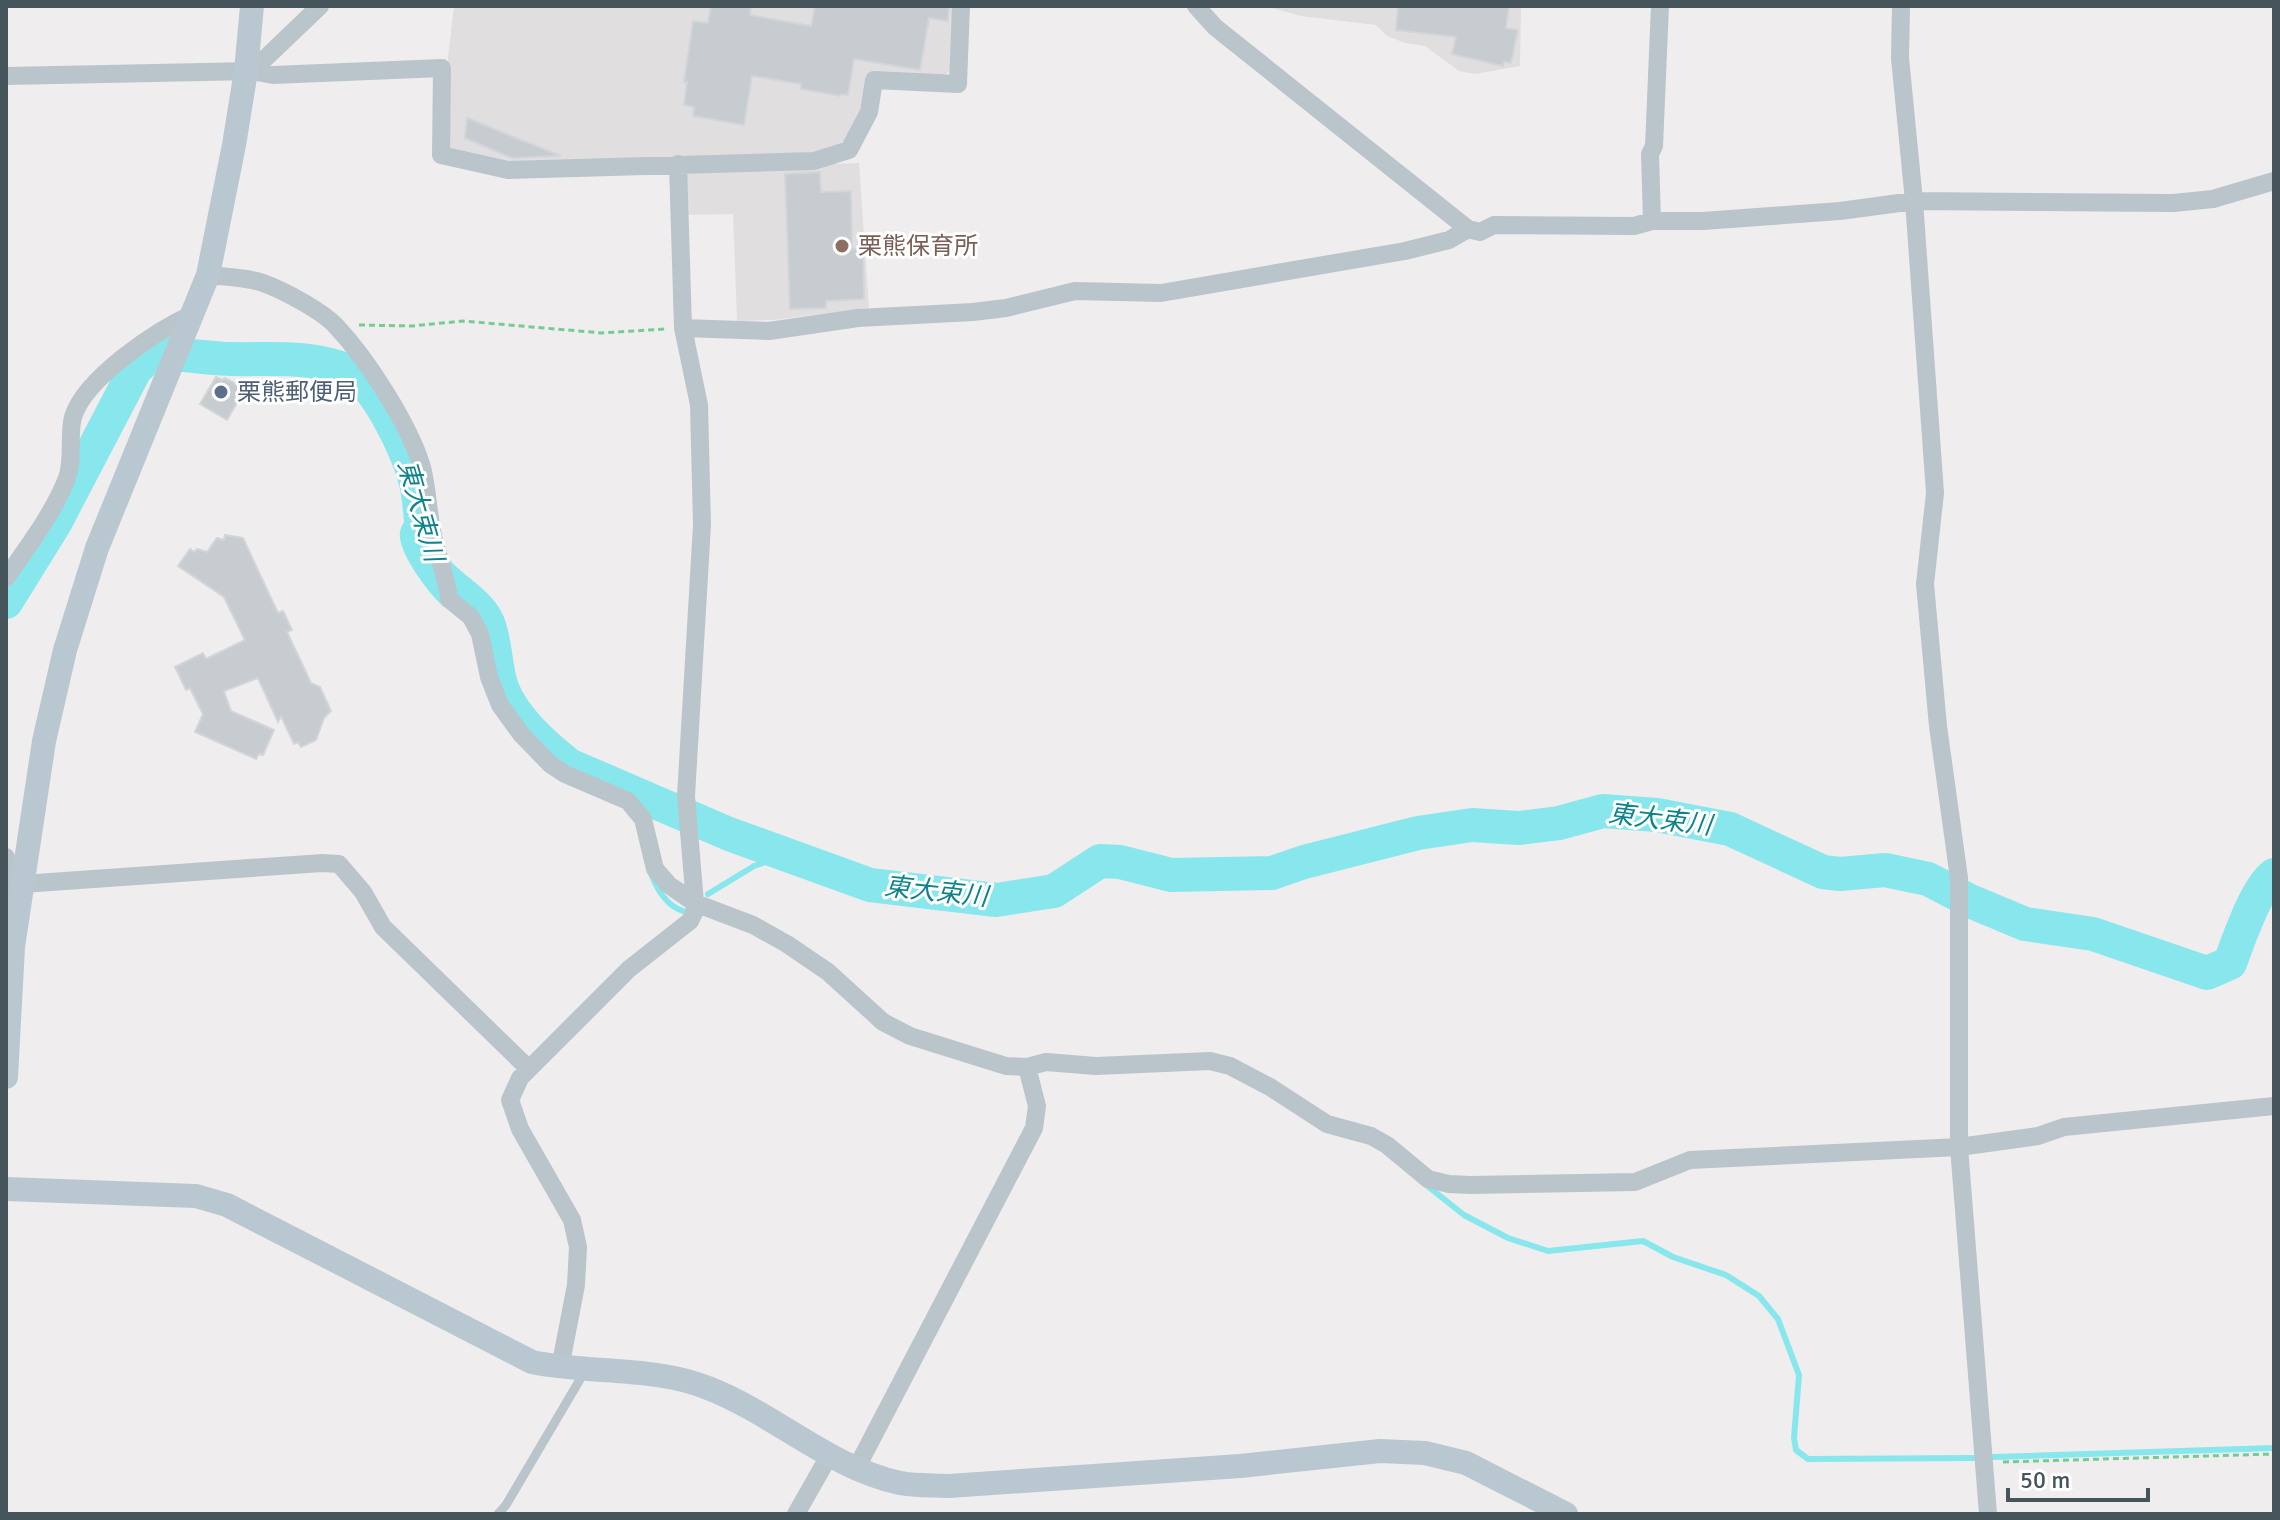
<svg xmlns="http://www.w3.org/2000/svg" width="2280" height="1520" font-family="Signika,'Noto Sans JP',sans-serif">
	<rect width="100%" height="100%" fill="#f0edee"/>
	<path fill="#e1dee0" d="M454,6H954L955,67L942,77L868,74L863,113L847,140L813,156L505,165L445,151L448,58Z
		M1264,6H1521L1520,66L1475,74L1459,71L1425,46L1405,43L1387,36L1376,25L1301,16Z
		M859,163L869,308L774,320L737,321L733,214L684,215L683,170Z"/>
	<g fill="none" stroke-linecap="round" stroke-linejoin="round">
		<path stroke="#88e7ec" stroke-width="6" d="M421,513C413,518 405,522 403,532C400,551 431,591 445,604
			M652,876C658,891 667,906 683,911
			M708,894L754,866L785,855
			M1425,1184L1464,1215L1508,1238L1548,1251L1643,1241L1673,1257L1726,1275L1759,1296L1778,1319L1799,1375L1794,1438L1796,1450L1808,1459L1974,1458
			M1993,1457L2274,1448"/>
		<path stroke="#88e7ec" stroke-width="34" d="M6,602L55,523L135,370L153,352C179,354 205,358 231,359C270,360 314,355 350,372C377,385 407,450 415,479C422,504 419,533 428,556C440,586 475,595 488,623C496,643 495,668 502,688C514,719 544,745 569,765L729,834L870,885L996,900L1054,891L1100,861L1120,862L1171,875L1272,873L1304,862L1418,833L1472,825L1518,828L1559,823L1603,811L1657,815L1730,829L1823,872L1840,874L1885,870L1928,879L1970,901L2025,924L2093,934L2207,973L2230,963C2238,941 2256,888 2274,875"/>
	</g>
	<path fill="#c7ccd1" stroke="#d2d5d9" stroke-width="2" d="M711,6H751L750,15L811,26L815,6H949L948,21L929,18L920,70L854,59L848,95L841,94L840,96L801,89V84L752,76L744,125L693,116L694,107L684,105L687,82H684L693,21L708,23Z
		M1398,6H1509L1506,28L1518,30L1511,63L1504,62L1503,66L1452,54L1456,37L1396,30Z
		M467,118L561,156L512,158L465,138Z
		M820,172L821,192L851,191L852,249H863L864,299L826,301V308L790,309L785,174Z
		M216,377L222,380L225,378L245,389L227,420L200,404Z
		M225,535L243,538L278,613L283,611L292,630L287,632L311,683L320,687L331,711L324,718L316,740L301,747L298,742L294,744L281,716L278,722L258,678L224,691L231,711L274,730L263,755L259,754L256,759L195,732L203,714L190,688L186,690L175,667L203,653L206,659L245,640L224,597L178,566L190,549L194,552L197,549L207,552L217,538L224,540Z"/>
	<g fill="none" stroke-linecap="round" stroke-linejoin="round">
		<path stroke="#73cd92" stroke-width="3" stroke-dasharray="6 4" stroke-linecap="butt" d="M359,325L412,326L463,321L602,333L666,329
			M2003,1462L2274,1454"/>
		<path stroke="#b9c5cb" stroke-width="9" d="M498,1514L506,1505L585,1371"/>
		<path stroke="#b9c5cb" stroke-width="18" d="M1196,6L1215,27L1468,229
			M1901,6L1900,58L1914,201L1935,493L1925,584L1938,726L1959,878V1147L1988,1514
			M252,71L320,6
			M6,76L252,71L273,75L442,68L441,155L508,170L814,161L849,150L869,112L874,80L958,84L961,6
			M1652,221L1650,154L1654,146L1660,6
			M208,275C226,277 246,277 263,283C283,290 322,311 336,326C367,359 409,424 422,467C428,491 428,516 434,540C439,560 447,578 449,599L471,617L480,634L489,677L500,705L521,734L550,764L565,774L628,801L643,819L655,869L669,885L695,903L753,925L787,944L828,972L883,1022L910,1036L1006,1066L1027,1067L1046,1062L1096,1066L1210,1061L1230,1066L1270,1087L1327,1124L1371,1136L1387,1145L1428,1179L1449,1184L1471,1185L1635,1182L1690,1160L1959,1147L2038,1136L2064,1127L2274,1106
			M683,328L769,331L858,318L973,312L1006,308L1075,291L1161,293L1405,251L1449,240L1468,229L1480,232L1494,225L1634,226L1652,221H1703L1840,211L1914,201L2173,203L2213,199L2274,181
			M6,578C28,546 53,514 67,478C74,459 68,436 73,417C85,378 157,330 193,314
			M6,857L14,905
			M22,884L322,863L339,864L363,892L383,927L529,1069
			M560,1368L576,1285L578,1247L572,1220L520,1129L510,1100L520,1078L629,969L690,921L694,913L695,903L686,796L702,525L699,405L683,328L678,164
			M856,1469L1034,1128L1037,1106L1027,1067
			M796,1514L829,1456"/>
		<path stroke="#b9c8d0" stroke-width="24" d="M6,1077L13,947L44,741L65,650L97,548L208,275L234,145L246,71L252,6
			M6,1189L196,1196L227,1205L532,1362C590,1374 652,1366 708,1388C775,1414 828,1467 900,1483C915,1486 933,1485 949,1486L1240,1466L1380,1451L1425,1453L1466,1463L1566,1514"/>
	</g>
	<circle fill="#8d6e63" stroke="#fff" stroke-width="3" cx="842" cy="246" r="8"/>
	<circle fill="#5c6f8a" stroke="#fff" stroke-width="3" cx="221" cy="392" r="8"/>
	<g text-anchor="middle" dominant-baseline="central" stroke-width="6" stroke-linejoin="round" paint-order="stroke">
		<g font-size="24" fill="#785e54" stroke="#fff" text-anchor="start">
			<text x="858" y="246">栗熊保育所</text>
		</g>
		<g font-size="24" fill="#4e5e75" stroke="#fff" text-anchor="start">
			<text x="237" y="392">栗熊郵便局</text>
		</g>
		<g font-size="26" font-style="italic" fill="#0d838a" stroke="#fff">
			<text transform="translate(420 511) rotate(74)">東大束川</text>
			<text transform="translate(1660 820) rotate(7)">東大束川</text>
			<text transform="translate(936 892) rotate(6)">東大束川</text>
		</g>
	</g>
	<rect width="2280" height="1520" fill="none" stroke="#46545b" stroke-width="16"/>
	<path d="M2008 1488v12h140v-12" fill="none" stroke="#46545b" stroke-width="4"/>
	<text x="2020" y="1488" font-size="24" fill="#46545b" stroke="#ffffff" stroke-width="6" paint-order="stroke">50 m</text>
</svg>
